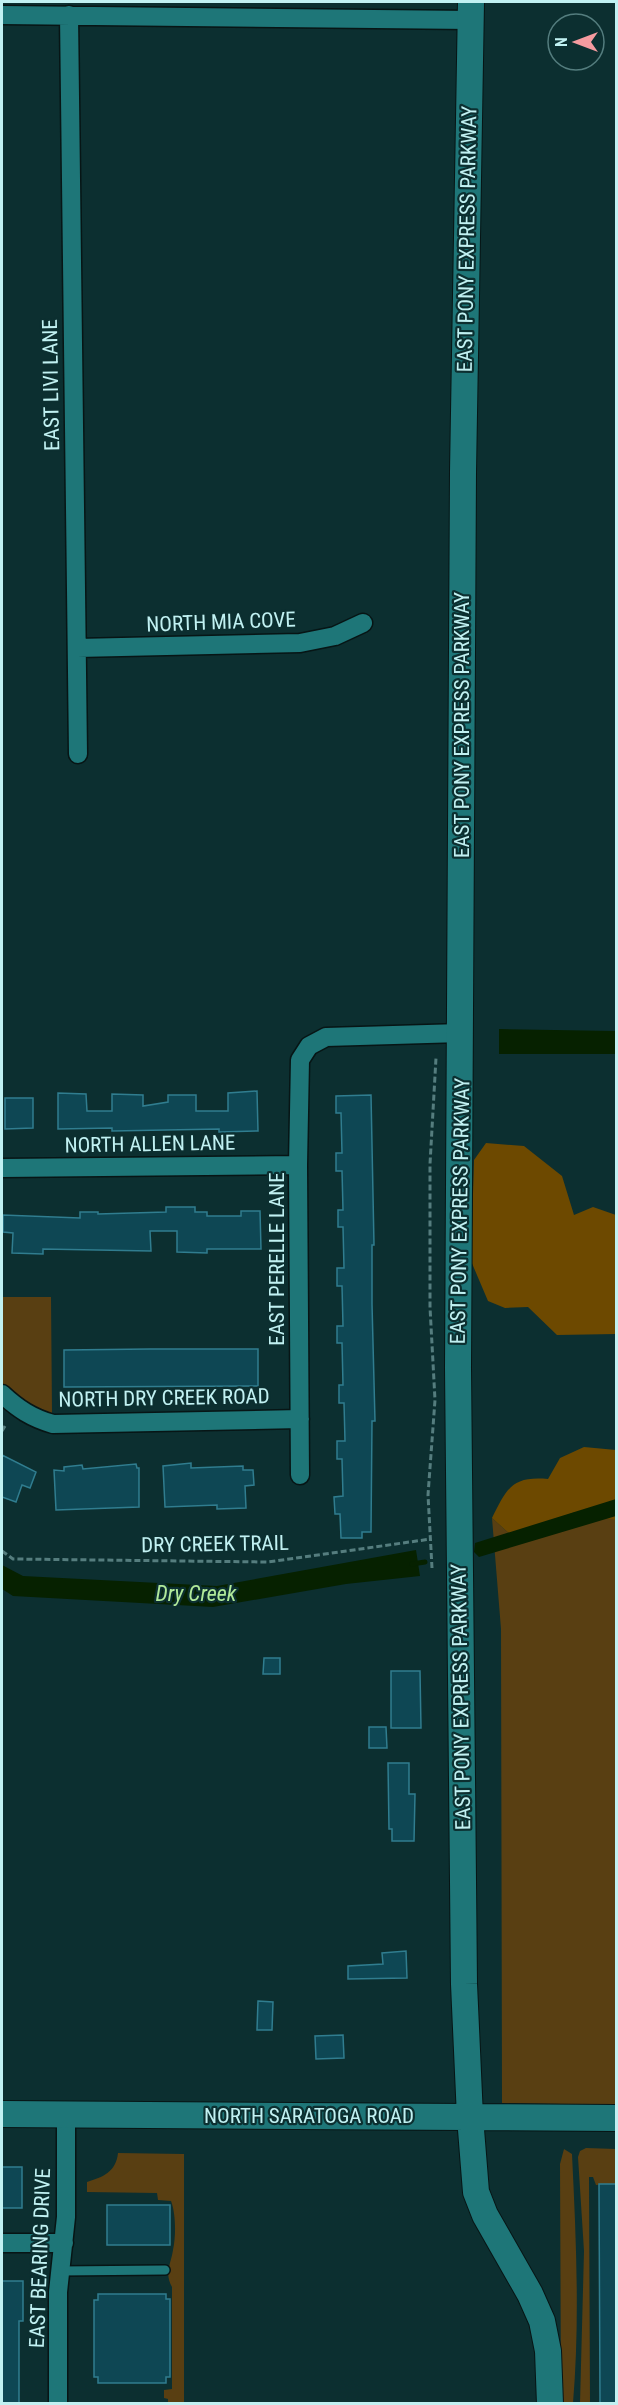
<svg xmlns="http://www.w3.org/2000/svg" width="618" height="2405" font-family="'Roboto Condensed',sans-serif">
	<rect width="100%" height="100%" fill="#0c2f30"/>
	<path fill="#593f12" d="M2,1297H51L52,1413L28,1407L2,1383Z
		M575,1512L616,1518V2105L502,2103L501,1629L492,1518L513,1537Z
		M586,2148L616,2149V2184L596,2185L593,2177H589L590,2404L580,2403L584,2251L578,2157L580,2151Z
		M564,2149L572,2154C576,2237 580,2321 573,2403H561L560,2164Z
		M118,2153L184,2154V2403H168V2399L164,2398V2390L172,2389V2287C164,2273 171,2264 173,2250C176,2236 176,2214 171,2201L158,2200L157,2193L87,2192V2182C103,2177 116,2172 118,2153Z"/>
	<path fill="#6d4900" d="M486,1143L524,1146L562,1176L574,1215L593,1207L616,1215V1334L557,1335L528,1307L505,1308L488,1301L471,1261L474,1160Z
		M584,1447L616,1450V1520L575,1512L513,1537L492,1518C507,1488 512,1476 548,1479L560,1458Z"/>
	<path fill="#062100" d="M499,1029L616,1031V1054H499Z
		M616,1499V1516L479,1557L474,1552L475,1543Z
		M416,1550L420,1576L346,1584L213,1607L13,1596L2,1589V1565L23,1576L217,1586Z"/>
	<g fill="none" stroke-linecap="round" stroke-linejoin="round">
		<path stroke="#062100" stroke-width="5" d="M412,1564L425,1562"/>
	</g>
	<path fill="#0e4754" stroke="#307d8f" stroke-width="1.5" d="M257,1091L258,1131L219,1132V1129L112,1131V1128L58,1129V1093L86,1094L87,1111H112V1094L143,1095V1106L168,1102V1095H196V1111H228V1093Z
		M371,1095L374,1245H372V1304L375,1421H372L371,1532H362V1538H341L340,1514H335L334,1497L343,1496L342,1459H337V1441H345L344,1403H339V1385H343L342,1343H337V1326H343L342,1286H337V1268H344L343,1227H338V1210H343L342,1171H336V1153H342L341,1113H336V1096Z
		M5,1098H33V1128L5,1129Z
		M166,1207H195V1212H207V1216H241V1211H260L261,1249H207V1253L177,1252V1231H150L151,1251L43,1249V1254L12,1253L13,1233L3,1232V1215L80,1218V1212H98V1214L166,1212Z
		M150,1349H258V1386L64,1387V1350Z
		M2,1455L36,1472L30,1488L22,1485L16,1502L2,1497Z
		M191,1463V1468L243,1466V1470H253L254,1485L245,1486L246,1508L217,1509V1505L165,1507L163,1466Z
		M136,1464L137,1468H139V1507L56,1510L54,1470L64,1471V1467L82,1465L83,1469Z
		M264,1658H280V1674H263Z
		M391,1671H420L421,1728H391Z
		M369,1727H386L387,1748H369Z
		M388,1763H409V1794H415L414,1841H392V1829H389Z
		M406,1951L407,1978L348,1979V1966L383,1964L382,1953Z
		M258,2001L273,2002L272,2030H257Z
		M343,2035L344,2058L316,2059L315,2036Z
		M2,2167H22V2208H2Z
		M599,2184H616V2403H600Z
		M107,2205H170V2245H107Z
		M2,2281H23V2321H19V2403H2Z
		M98,2294H166V2299H170V2377H166V2383H98V2377H94V2300H98Z"/>
	<g fill="none" stroke-linecap="round" stroke-linejoin="round">
		<defs>
			<path id="lane" d="M60,2271L165,2270"/>
			<path id="street" d="M2,15L471,20
				M69,15L78,754
				M77,648L300,643L335,636L363,623
				M2,1168L298,1165
				M2,1394C18,1409 32,1418 53,1424L300,1419
				M300,1475L298,1165L300,1060L309,1046L326,1037L461,1033
				M2,2243H64
				M58,2404V2292L66,2217V2115"/>
			<path id="secondary" d="M471,2L463,472L458,1368L464,1984L470,2117L476,2192L485,2215L530,2294L542,2321L548,2351L550,2404
				M2,2114L616,2118"/>
		</defs>
		<use href="#lane" stroke="#071515" stroke-width="12"/>
		<use href="#street" stroke="#071515" stroke-width="21"/>
		<use href="#secondary" stroke="#071515" stroke-width="28"/>
		<path stroke="#557d7e" stroke-width="3" stroke-dasharray="6 3" stroke-linecap="butt" d="M2,1431L5,1426
			M2,1551L13,1559L268,1562L431,1539
			M432,1568L428,1495L435,1400L430,1307V1164L436,1058"/>
		<use href="#lane" stroke="#1e7678" stroke-width="9"/>
		<use href="#street" stroke="#1e7678" stroke-width="18"/>
		<use href="#secondary" stroke="#1e7678" stroke-width="26"/>
	</g>
	<g text-anchor="middle" dominant-baseline="central" stroke-width="4.5" stroke-linejoin="round" paint-order="stroke">
		<g font-size="21" fill="#c1f1f2" stroke="#0c2f30">
			<text transform="translate(467 239) rotate(-89)">EAST PONY EXPRESS PARKWAY</text>
			<text transform="translate(51 385) rotate(-91)">EAST LIVI LANE</text>
			<text transform="translate(221 622) rotate(-2)">NORTH MIA COVE</text>
			<text transform="translate(462 725) rotate(-90)">EAST PONY EXPRESS PARKWAY</text>
			<text transform="translate(150 1144) rotate(-1)">NORTH ALLEN LANE</text>
			<text transform="translate(460 1211) rotate(-89)">EAST PONY EXPRESS PARKWAY</text>
			<text transform="translate(277 1259) rotate(-90)">EAST PERELLE LANE</text>
			<text transform="translate(164 1398) rotate(-1)">NORTH DRY CREEK ROAD</text>
			<text transform="translate(215 1544) rotate(-1)">DRY CREEK TRAIL</text>
			<text transform="translate(461 1697) rotate(-91)">EAST PONY EXPRESS PARKWAY</text>
			<text x="309" y="2116">NORTH SARATOGA ROAD</text>
			<text transform="translate(40 2258) rotate(-88)">EAST BEARING DRIVE</text>
		</g>
		<g font-size="22" font-style="italic" fill="#b1ea9a" stroke="#0c2f30">
			<text x="196" y="1593">Dry Creek</text>
		</g>
	</g>
	<rect width="618" height="2405" fill="none" stroke="#c1f1f2" stroke-width="6"/>
	<g transform="translate(576 42) rotate(270)"><circle r="28" fill="#0c2f30" stroke="#547d7e" stroke-width="1.5"/>
	<path d="M0-4.5L10 22L0 15L-10 22Z" fill="#f59b9f"/>
	<text y="-9" font-size="16" font-weight="bold" text-anchor="middle" fill="#c1f1f2">N</text>
	</g>
</svg>
